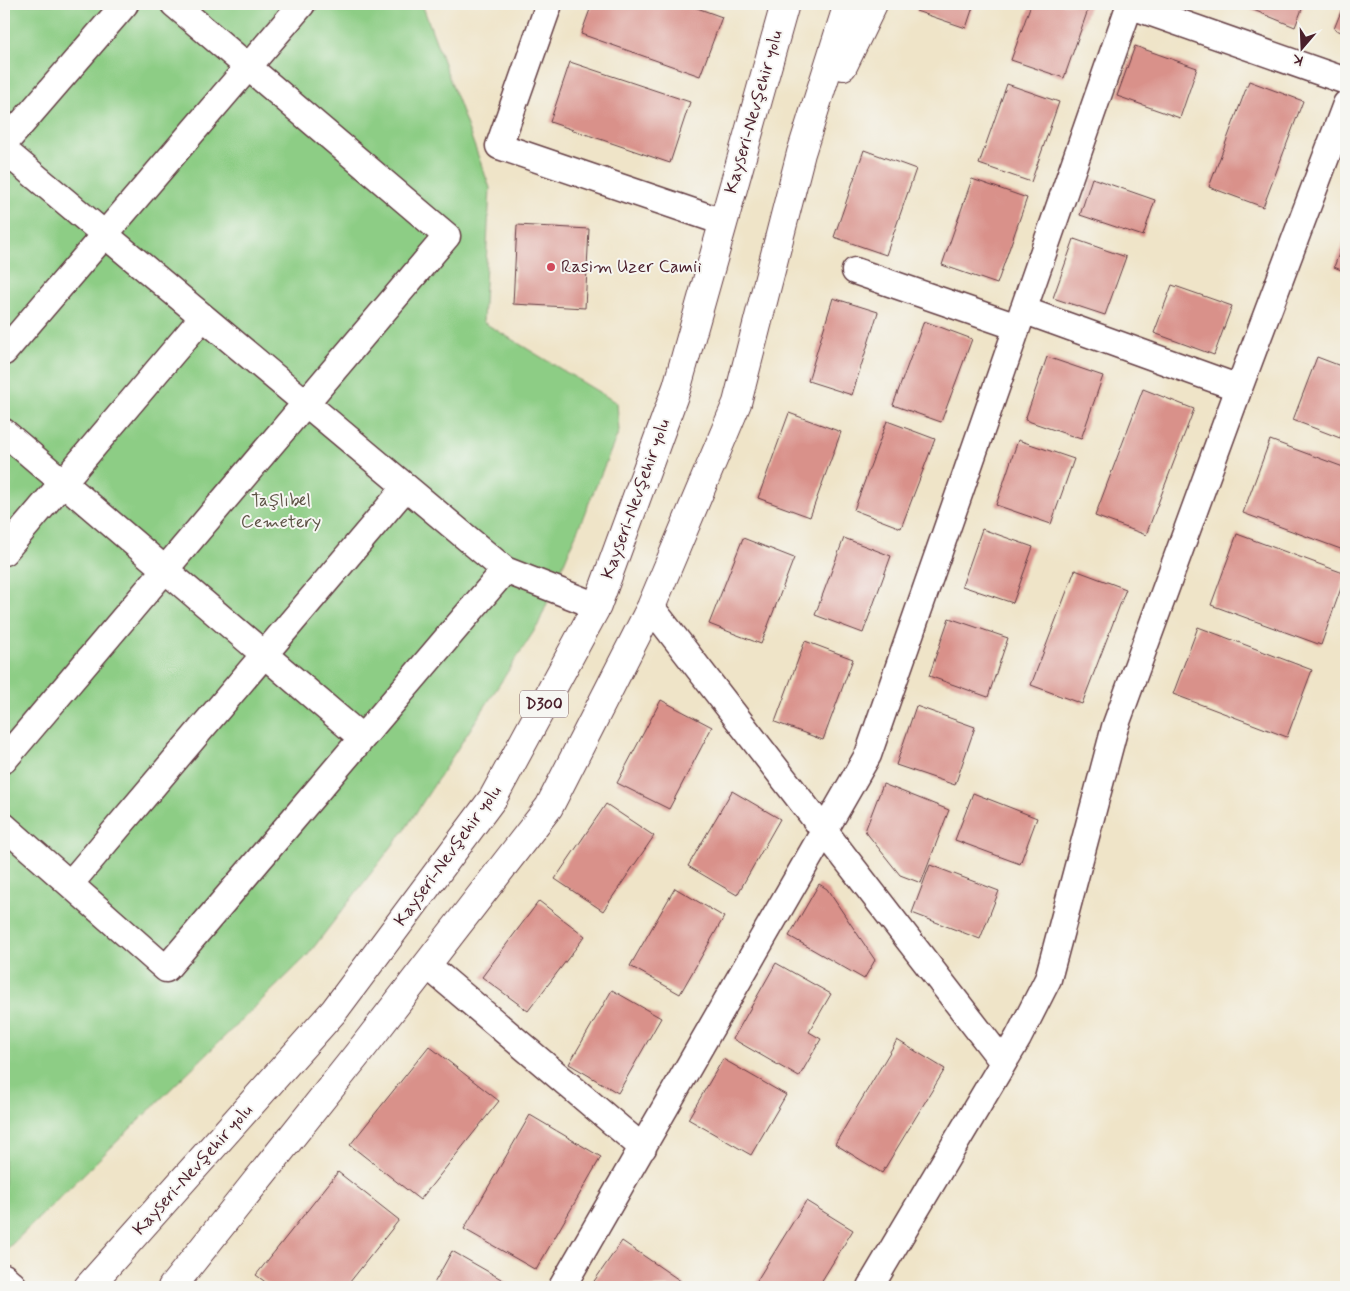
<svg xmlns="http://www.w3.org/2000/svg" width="1350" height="1291" font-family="Mynerve,sans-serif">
	<rect width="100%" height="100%" fill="#f6f6f2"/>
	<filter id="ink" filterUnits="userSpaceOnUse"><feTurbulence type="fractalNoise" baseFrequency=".02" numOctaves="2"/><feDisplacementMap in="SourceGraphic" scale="10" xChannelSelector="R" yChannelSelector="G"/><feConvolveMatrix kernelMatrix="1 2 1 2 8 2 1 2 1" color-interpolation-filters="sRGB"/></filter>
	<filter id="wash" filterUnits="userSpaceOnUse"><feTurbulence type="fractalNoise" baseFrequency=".0096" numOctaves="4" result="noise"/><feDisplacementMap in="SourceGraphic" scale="20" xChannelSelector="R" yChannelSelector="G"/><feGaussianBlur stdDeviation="1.12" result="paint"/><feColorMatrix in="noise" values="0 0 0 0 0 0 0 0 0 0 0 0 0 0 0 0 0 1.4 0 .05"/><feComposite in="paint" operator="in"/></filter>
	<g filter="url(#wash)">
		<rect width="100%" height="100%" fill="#efe4c8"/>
		<path fill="#8dcd85" stroke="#6c7658" d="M4,4H422L490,188L483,322L617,403L619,431L538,625L406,828L307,956L7,1249L4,1246Z"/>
		<g id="blocks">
			<path fill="#d9918a" d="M592,4H686L722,17L700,76L581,34Z
				M919,4H974L966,28L916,11Z
				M1031,4H1090L1064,78L1011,60Z
				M1253,4H1304L1295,27L1251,9Z
				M1344,4H1346V34L1334,29Z
				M1135,46L1197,68L1180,118L1117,96Z
				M570,62L690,102L670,163L550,122Z
				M1249,81L1303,101L1263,207L1209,187Z
				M1007,84L1059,102L1031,182L979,164Z
				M864,150L916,169L886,255L834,237Z
				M1092,178L1155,200L1143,236L1080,215Z
				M972,179L1027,198L997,284L942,265Z
				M517,225L589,229L585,308L513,304Z
				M1346,235V272L1334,267Z
				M1074,239L1126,257L1105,315L1053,298Z
				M1172,285L1232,306L1214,355L1154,333Z
				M833,298L878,312L852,395L808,381Z
				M924,321L972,339L941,422L893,405Z
				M1047,357L1103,376L1081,439L1025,420Z
				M1317,357L1346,368V422L1340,438L1293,420Z
				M1143,389L1194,409L1146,535L1095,516Z
				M789,413L841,432L810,517L758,498Z
				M887,421L935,439L901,528L854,510Z
				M1018,440L1074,459L1051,524L996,505Z
				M1270,440L1346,468V551L1243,513Z
				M982,529L1033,547L1013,603L962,586Z
				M1237,534L1346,574L1321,645L1211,605Z
				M743,538L794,558L761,644L709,624Z
				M844,538L891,556L863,633L815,615Z
				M1075,570L1126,589L1082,704L1031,685Z
				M949,618L1008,638L988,697L929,676Z
				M1198,627L1312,670L1287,737L1173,694Z
				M805,641L853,659L823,740L775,722Z
				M661,700L712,727L669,809L617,783Z
				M916,706L975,727L955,785L896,765Z
				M883,784L949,810L921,883L900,875L865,831Z
				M732,791L780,819L737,895L688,866Z
				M973,793L1037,818L1020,864L955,840Z
				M606,804L654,836L603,911L555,879Z
				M930,865L999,891L980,939L912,913Z
				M819,884L827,889L875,960L864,979L789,936Z
				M675,888L724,917L680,994L630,966Z
				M539,901L585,936L528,1011L482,977Z
				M776,963L831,994L809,1032L821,1039L799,1077L733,1039Z
				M612,990L661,1018L618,1093L569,1064Z
				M897,1040L945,1069L882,1173L835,1144Z
				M429,1046L499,1101L420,1200L350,1145Z
				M723,1059L786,1095L751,1155L688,1119Z
				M530,1115L601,1157L536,1270L464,1229Z
				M338,1172L399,1220L346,1287H272L256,1275Z
				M806,1201L853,1230L818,1287H753Z
				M622,1241L685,1284L682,1287H590Z
				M452,1251L515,1287H432Z"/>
		</g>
	</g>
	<g filter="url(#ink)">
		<use href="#blocks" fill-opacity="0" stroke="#633d43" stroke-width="1"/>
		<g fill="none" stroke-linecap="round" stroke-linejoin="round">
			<defs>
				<path id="minor" d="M549,4L499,146L723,222
					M1129,5L1346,81
					M4,144L125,4
					M4,150L505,570L597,606
					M855,271L1017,327
					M1023,310L1239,388
					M4,352L302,4
					M4,432L362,738
					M4,552L203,317
					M651,607L1003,1062
					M4,760L447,236L174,4
					M4,826L166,969L505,570
					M70,884L406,487
					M427,965L643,1148
					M4,1277L13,1285
					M562,1287L868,755L1130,4
					M870,1287L1018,1038L1048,979L1115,727L1239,388L1346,104"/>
				<path id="highway" d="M843,66L873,4
					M88,1287L334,1011L493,798L597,606L677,387L785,4
					M172,1287L364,1046L549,807L651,607L737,403L801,153L848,4"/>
			</defs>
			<use href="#minor" stroke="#633d43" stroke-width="29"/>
			<use href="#highway" stroke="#633d43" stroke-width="30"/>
			<use href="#minor" stroke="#fff" stroke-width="26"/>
			<use href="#highway" stroke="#fff" stroke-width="28"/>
		</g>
	</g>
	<circle fill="#d1495b" stroke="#f6f6f2" stroke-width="2" cx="551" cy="267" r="5"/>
	<g text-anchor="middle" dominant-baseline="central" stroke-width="4" stroke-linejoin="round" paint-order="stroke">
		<rect fill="#f6f6f2" stroke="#7e6067" stroke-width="1" x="520" y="690.5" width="48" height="27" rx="4"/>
		<g font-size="16" font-weight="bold" fill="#4a1f2b">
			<text x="544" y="704">D300</text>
		</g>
		<g font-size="18" fill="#4a1f2b" stroke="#f6f6f2">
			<text transform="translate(754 112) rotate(-74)">Kayseri-Nevşehir yolu</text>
			<text transform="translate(636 499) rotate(-70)">Kayseri-Nevşehir yolu</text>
			<text transform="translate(448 856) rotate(-54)">Kayseri-Nevşehir yolu</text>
			<text transform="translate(193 1170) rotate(-48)">Kayseri-Nevşehir yolu</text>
		</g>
		<g font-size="18" fill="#4a1f2b" stroke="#f6f6f2" text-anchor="start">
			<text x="561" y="267">Rasim Uzer Camii</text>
		</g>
		<g font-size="18" fill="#5e5346" stroke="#f6f6f2">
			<text x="281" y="501">Taşlıbel<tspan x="281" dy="21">Cemetery</tspan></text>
		</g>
	</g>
	<rect width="1350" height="1291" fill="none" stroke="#f6f6f2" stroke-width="20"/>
	<g transform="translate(1302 48) rotate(199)" stroke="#f6f6f2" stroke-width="4" paint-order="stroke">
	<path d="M0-4L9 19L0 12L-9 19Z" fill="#4a1f2b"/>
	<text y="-8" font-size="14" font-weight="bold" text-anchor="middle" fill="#4a1f2b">K</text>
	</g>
</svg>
